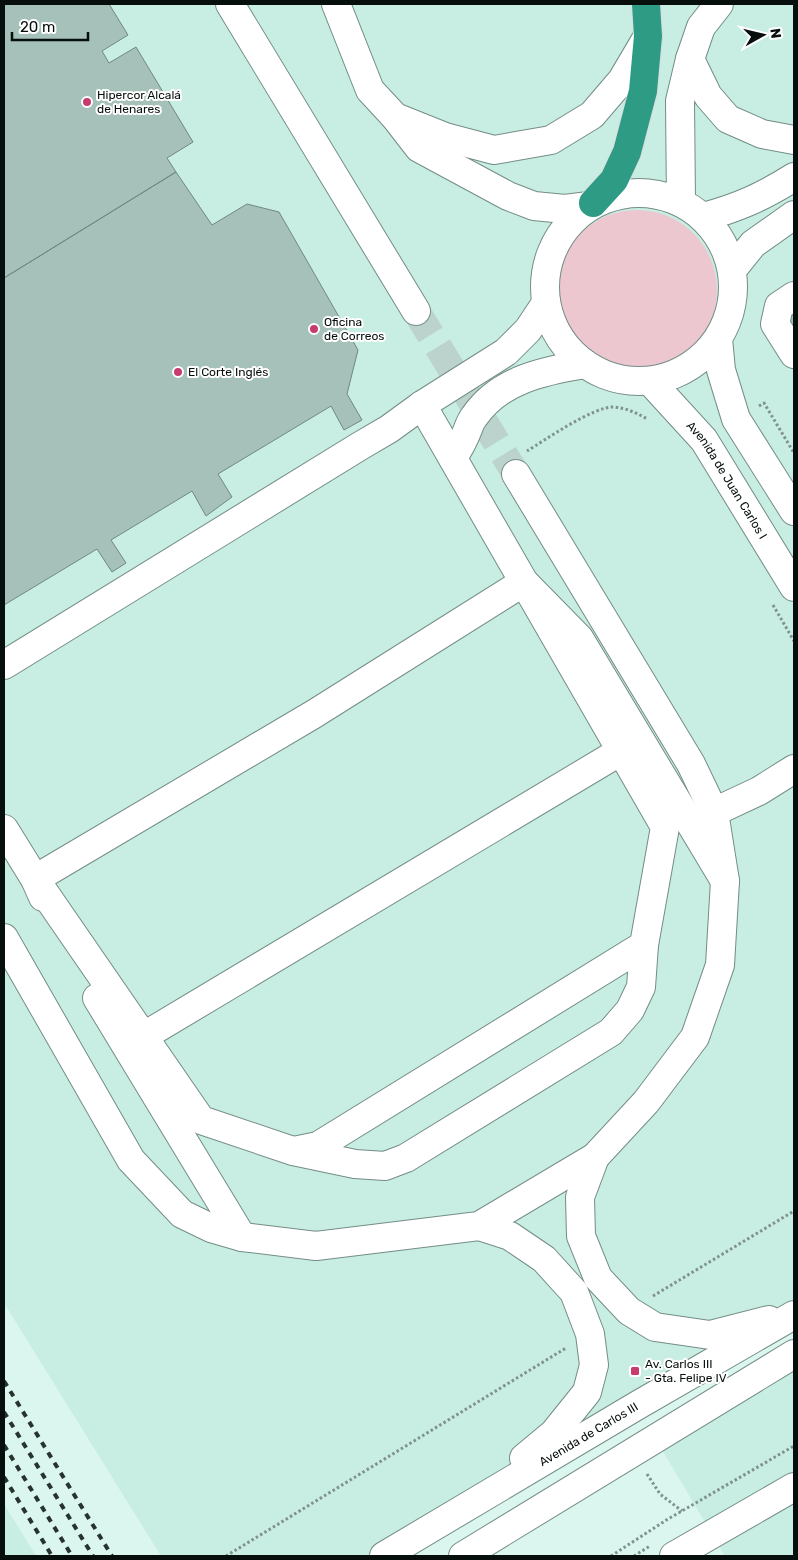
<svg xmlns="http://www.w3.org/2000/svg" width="798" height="1560" font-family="Rubik,sans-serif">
	<rect width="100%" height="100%" fill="#dbf6ee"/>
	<path fill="#c8ede3" d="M4,4H794V1315L384,1556H161L4,1303Z
		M794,1354V1556H725L655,1438Z
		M4,1504L36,1556H4Z"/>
	<path fill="#edc7d0" d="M557 290a80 80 0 1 1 160 0a80 80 0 1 1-160 0Z"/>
	<path fill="#a6c1b9" stroke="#6f8982" d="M4,4H109L128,35L102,51L109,63L136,47L193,142L167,158L176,172L4,278Z
		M176,172L212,225L247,204L279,212L358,350L347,394L362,420L344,430L331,406L218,474L232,497L206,516L192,491L111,540L126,563L112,572L97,549L4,605V278Z
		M794,314V346L780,322Z"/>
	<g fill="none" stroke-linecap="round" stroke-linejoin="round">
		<path stroke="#bbd3cc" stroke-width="28" stroke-dasharray="28 14" stroke-linecap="butt" d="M416,311L516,474"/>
		<defs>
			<g id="minor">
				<path d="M230,4L416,311"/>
				<path d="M336,4L370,90L395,117L445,137L494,150L551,140L592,115L622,80L648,36"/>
				<path d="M690,59L708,96L728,119L762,134L794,140"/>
				<path d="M395,117L419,148L508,196L534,206L565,209L589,206"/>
				<circle cx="639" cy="287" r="94"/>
				<path d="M681,202L680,101L690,59L701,27L719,4"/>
				<path d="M703,217C738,208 764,196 794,177"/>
				<path d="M732,270L753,244L794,215"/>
				<path d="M794,296L779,306L775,324L794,354"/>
				<path d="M718,339L721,370L736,419L794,511"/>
				<path id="s1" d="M650,381L704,440L794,587"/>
				<path d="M453,458C457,451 461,445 464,438C468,431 469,423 474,417C499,380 543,371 585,364"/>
				<path d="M4,665L360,446L389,429L422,405L506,352L528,330L546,303"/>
				<path d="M714,812L759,791L794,769"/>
				<path d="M4,829L35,879L43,897"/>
				<path d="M4,938L131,1160L182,1214L211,1228L242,1237L316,1246L479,1226L595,1157L646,1102L695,1037L720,965L725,881L714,812L691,764L516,474"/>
				<path d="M644,945L641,987L630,1010L611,1032L406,1158L385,1166L355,1164L293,1151L201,1120L35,879L314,714L524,582L579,638L725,881"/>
				<path d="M97,998L242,1237"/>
				<path d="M144,1036L621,751"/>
				<path d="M294,1151L318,1146L644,945L665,827L422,405"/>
				<path d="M595,1157L580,1197L581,1236L598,1278L629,1311L655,1327L710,1335L769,1320"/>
				<path d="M479,1226L510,1236L544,1259L574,1292L590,1334L594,1365L587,1392L554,1433L524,1458"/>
				<path id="s2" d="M384,1556L638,1405L794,1315"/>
				<path d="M463,1556L794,1354"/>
				<path d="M674,1556L794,1487"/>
			</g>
			<path id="highway" d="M593,203L614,180L627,152L643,91L648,36L646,4"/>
		</defs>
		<use href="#minor" stroke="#748d86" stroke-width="30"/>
		<use href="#highway" stroke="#dcdddd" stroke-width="30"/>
		<path stroke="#7f928d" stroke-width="3" stroke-dasharray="2.5 2.5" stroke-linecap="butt" d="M759,406L764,403L794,453
			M527,451C545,440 594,406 614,407C626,408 637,413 647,419
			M773,605L794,641
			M653,1296L794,1211
			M647,1474L660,1494L682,1511
			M226,1556L566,1348
			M611,1556L668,1519L794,1446
			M634,1556L650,1546"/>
		<use href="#minor" stroke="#fff" stroke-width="28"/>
		<use href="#highway" stroke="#2e9b85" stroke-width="28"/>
		<path stroke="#27332f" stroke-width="4" stroke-dasharray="6 6" stroke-linecap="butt" d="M4,1381L112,1556
			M4,1412L93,1556
			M4,1445L72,1556
			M4,1477L52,1556"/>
	</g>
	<g fill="#c73b6f" stroke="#fff" stroke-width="2">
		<circle cx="87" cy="102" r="5"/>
		<circle cx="314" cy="329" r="5"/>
		<circle cx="178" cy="372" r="5"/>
		<rect x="630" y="1366" width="10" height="10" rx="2.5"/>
	</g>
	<g text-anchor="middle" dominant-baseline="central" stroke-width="4" stroke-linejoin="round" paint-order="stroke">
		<g font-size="12" fill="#060f0c" stroke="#fff" text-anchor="start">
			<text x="97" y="95">Hipercor Alcalá<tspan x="97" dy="14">de Henares</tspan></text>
			<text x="324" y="322">Oficina<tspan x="324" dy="14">de Correos</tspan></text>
			<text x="188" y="372">El Corte Inglés</text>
			<text x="645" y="1364">Av. Carlos III<tspan x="645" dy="14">- Gta. Felipe IV</tspan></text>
		</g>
		<g font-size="12" fill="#060f0c" stroke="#fff">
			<text stroke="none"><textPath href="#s1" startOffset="126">Avenida de Juan Carlos I</textPath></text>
			<text stroke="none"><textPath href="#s2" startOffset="238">Avenida de Carlos III</textPath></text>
		</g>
	</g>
	<rect width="798" height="1560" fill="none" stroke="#060f0c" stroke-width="10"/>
	<g transform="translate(763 35) rotate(82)" stroke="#ffffff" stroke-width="4" paint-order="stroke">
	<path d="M0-4L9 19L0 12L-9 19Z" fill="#060f0c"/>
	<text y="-8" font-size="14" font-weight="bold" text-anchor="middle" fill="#060f0c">N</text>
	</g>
	<path d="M12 32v8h76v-8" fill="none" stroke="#060f0c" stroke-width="2.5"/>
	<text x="20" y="32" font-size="15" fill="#060f0c" stroke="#ffffff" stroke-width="4" paint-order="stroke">20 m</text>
</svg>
